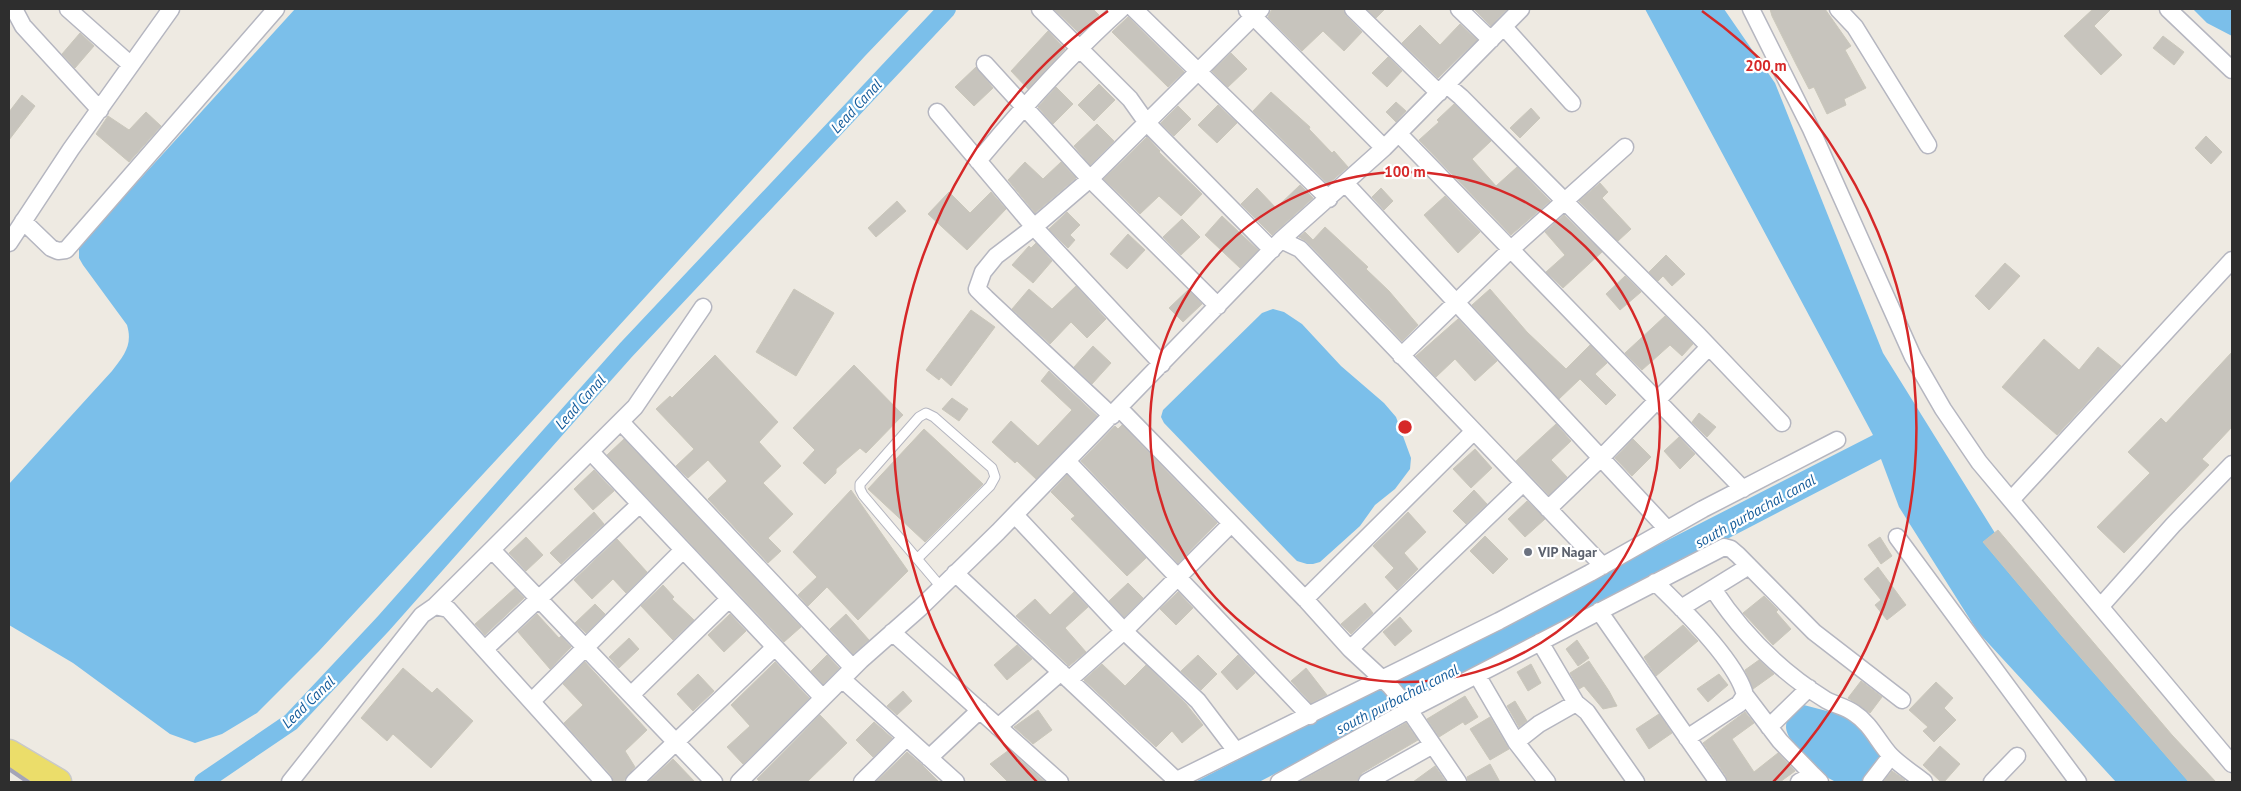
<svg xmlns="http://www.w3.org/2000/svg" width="2241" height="791" font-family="'PT Sans',sans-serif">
	<rect width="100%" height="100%" fill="#eeeae2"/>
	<path fill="#7bbfea" d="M295,9H910L865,56L523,431L319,651L257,713L222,734L195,743L170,734L73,663L9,625V484L112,371C124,355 133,345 127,325L83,265L79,258V246Z
		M1645,9H1724L1775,83L1883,353L2036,599L2209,782H2116L1978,632L1899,507L1881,459L1259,782H1195L1873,435Z
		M2193,9H2232V36L2207,23Z
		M1273,309L1284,312L1302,324L1341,366L1384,403L1396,417L1411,458L1410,469L1395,489L1375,505L1360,526L1320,562L1313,564H1307L1297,561L1287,551L1164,423L1161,417L1163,410L1262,313Z
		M1800,704L1842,715L1858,724L1886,753L1869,782C1859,782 1843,785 1834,781C1820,775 1786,742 1786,727C1786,717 1793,711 1800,704Z"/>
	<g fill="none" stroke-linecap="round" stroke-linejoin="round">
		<path stroke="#7bbfea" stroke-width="18" d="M203,782L291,722L383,624L626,350L947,9"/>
	</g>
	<path fill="#c7c4bd" stroke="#cac7bb" d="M1054,9H1093L1099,15L1080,34Z
		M1272,9H1343L1346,16L1362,32L1344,51L1323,31L1302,51L1268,17Z
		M1367,9H1385L1376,18Z
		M1476,9H1507L1491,26L1475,10Z
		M1770,9H1825L1851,46L1845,50L1866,88L1844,99L1846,105L1827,114L1814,87L1809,89L1796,64L1772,16Z
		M2093,9H2111L2094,26L2122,55L2101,75L2064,36Z
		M1128,17L1184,72L1168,87L1112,32Z
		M1460,24L1477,40L1438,78L1402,43L1420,25L1440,45Z
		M1048,31L1065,49L1028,89L1011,71Z
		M80,33L94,46L75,68L62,54Z
		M2163,36L2184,52L2174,65L2153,48Z
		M1231,53L1247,69L1228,87L1212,71Z
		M1388,57L1402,71L1387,87L1372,73Z
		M976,67L993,88L974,106L955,87Z
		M1099,84L1115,100L1094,121L1078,105Z
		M1056,87L1073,104L1053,124L1038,107Z
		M1271,92L1310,127L1309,129L1332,153L1334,151L1348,167L1328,184L1253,111Z
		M22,95L35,106L9,140V112Z
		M1396,102L1406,111L1396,122L1386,112Z
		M1454,104L1491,141L1472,159L1496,186L1517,167L1550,201L1511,235L1419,140L1439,122L1437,120Z
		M1218,105L1237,123L1217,143L1198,125Z
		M1178,106L1191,119L1174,136L1161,123Z
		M1531,108L1540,118L1520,138L1510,128Z
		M146,112L161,126L129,162L96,134L108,116L129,130Z
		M1097,124L1114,141L1090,165L1074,146Z
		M2206,136L2222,152L2211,164L2195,148Z
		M1147,137L1160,151L1159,152L1202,194L1181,216L1159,196L1140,214L1104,179Z
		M1025,162L1043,179L1061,162L1076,178L1035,213L1008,180Z
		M1600,183L1608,192L1602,198L1631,229L1618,241L1579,201Z
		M1300,185L1313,198L1272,235L1241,204L1257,188L1276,208Z
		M1381,188L1393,201L1384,210L1372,197Z
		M949,192L970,213L991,192L1006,209L967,250L928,214Z
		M1445,196L1480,232L1458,253L1424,215Z
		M897,201L906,211L876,237L868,228Z
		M1067,212L1080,225L1070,235L1075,240L1068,248L1049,229Z
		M1564,215L1602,252L1563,288L1546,272L1565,255L1545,232Z
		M1222,216L1258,250L1240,268L1205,235Z
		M1182,219L1200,237L1181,255L1163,237Z
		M1325,227L1368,267L1366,269L1389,291L1418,325L1402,341L1307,242L1299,237L1305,232L1313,240Z
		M1128,234L1145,250L1127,269L1110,254Z
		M1036,243L1052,261L1033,283L1012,265L1029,246L1031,248Z
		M1666,255L1685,274L1672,286L1663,276L1658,281L1649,272Z
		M2005,263L2020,276L1989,310L1975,296Z
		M1625,276L1641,292L1620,310L1606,294Z
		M1076,286L1106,319L1087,338L1071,322L1050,344L1012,309L1029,289L1052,309Z
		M794,289L834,313L796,376L756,352Z
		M1490,289L1527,332L1566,369L1590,345L1607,363L1595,374L1616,395L1606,405L1580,379L1559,399L1472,305Z
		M1188,290L1202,304L1183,322L1169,308Z
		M971,310L995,327L951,386L941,377L939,380L926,370Z
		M1665,316L1693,344L1682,356L1670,345L1642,370L1625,353Z
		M1458,319L1497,361L1475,381L1455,359L1436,377L1416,356Z
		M2044,339L2079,370L2098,347L2121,366L2057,435L2002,387Z
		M1093,346L1111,363L1092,384L1074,367Z
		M2232,352V427L2202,459L2209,465L2124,553L2097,527L2150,473L2128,452L2161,418L2166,423Z
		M715,355L778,422L759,442L781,466L763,483L793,514L768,538L781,551L768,563L708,499L727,481L708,460L688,478L676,466L694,449L656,409L670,396L672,398Z
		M854,365L903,415L866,453L860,448L836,469V473L825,484L803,463L815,450L793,428Z
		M1049,371L1097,416L1036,479L1017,461L1015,463L992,442L1011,421L1038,446L1072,410L1041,381Z
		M952,398L968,409L959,421L942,409Z
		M1699,413L1716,427L1707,437L1692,422Z
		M1556,424L1571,441L1551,460L1567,477L1549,495L1516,461Z
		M1122,425L1217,523L1178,563L1081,461L1115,426L1118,429Z
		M924,429L983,484L925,542L868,489Z
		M1679,437L1695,454L1680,469L1664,451Z
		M624,439L801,627L784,642L607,455Z
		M1633,439L1651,457L1632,476L1615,458Z
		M1475,449L1492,468L1471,488L1453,469Z
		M594,470L614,491L593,510L574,489Z
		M1067,475L1146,558L1127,576L1071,519L1075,516L1051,492Z
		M851,490L908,571L858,620L827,587L808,606L798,595L817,577L793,552Z
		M1474,490L1487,504L1466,524L1453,511Z
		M1527,501L1545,519L1525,537L1508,519Z
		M594,512L604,524L561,564L550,553Z
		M1408,512L1426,532L1404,553L1418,569L1397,590L1385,577L1394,568L1373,546Z
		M1998,530L2172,735L2216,782H2189L2062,636L1983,542Z
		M1485,536L1508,559L1493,574L1470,551Z
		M526,537L543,555L526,571L509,553Z
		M1880,537L1892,556L1881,564L1868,545Z
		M617,539L647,572L626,593L613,579L592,599L574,580Z
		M1878,567L1906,605L1887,620L1875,605L1881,600L1864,579Z
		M1128,583L1143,598L1124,617L1109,601Z
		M663,585L674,597L672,599L694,620L673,640L641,606Z
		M515,588L524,598L485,635L475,624Z
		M1074,592L1088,607L1065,628L1086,652L1069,666L1016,616L1035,599L1050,615Z
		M1178,592L1193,608L1176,625L1160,609Z
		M1764,596L1778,610L1776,612L1791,629L1773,645L1743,613Z
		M1365,603L1373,613L1351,634L1341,624Z
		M595,604L605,614L586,633L575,623Z
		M537,614L559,638L561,636L571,647L550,669L518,632Z
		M730,614L746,631L724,652L708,635Z
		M846,614L869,640L853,654L830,629Z
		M1400,617L1412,631L1395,646L1383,632Z
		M1683,625L1698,641L1656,676L1644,657Z
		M629,638L639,649L619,668L609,657Z
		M1577,640L1589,658L1578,666L1566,649Z
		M1017,645L1032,659L1007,680L994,665Z
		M827,655L839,668L823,684L811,671Z
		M1198,655L1217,674L1201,690L1181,671Z
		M1238,655L1255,673L1237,690L1221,672Z
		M1759,660L1774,674L1753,689L1745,670Z
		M1589,661L1609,691L1617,706L1603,709L1584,686L1579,689L1570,673Z
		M585,662L647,730L625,751L635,767L623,782H614L611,775L564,723L583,705L563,684Z
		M775,662L809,698L743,764L727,747L750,726L731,705Z
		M1102,664L1125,686L1146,665L1186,704L1203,725L1182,743L1172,731L1156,747L1084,680Z
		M1531,664L1541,683L1528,691L1517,672Z
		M403,668L432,693L437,688L473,721L431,768L393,734L387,741L361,718Z
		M1306,668L1327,695L1311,703L1291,681Z
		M698,674L714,691L693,711L677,694Z
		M1719,674L1728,685L1708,702L1697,689Z
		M1861,681L1882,697L1870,713L1848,698Z
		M1936,682L1953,698L1944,708L1956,720L1934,742L1923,731L1928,727L1909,710Z
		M903,691L912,701L897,715L887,706Z
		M1465,696L1478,717L1465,725L1463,722L1439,737L1427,719Z
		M1515,701L1527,721L1519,727L1507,706Z
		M1038,710L1052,730L1033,744L1014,727Z
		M1745,712L1754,723L1732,739L1754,772L1778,753L1795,771L1780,782H1728L1726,776L1703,743Z
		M1659,714L1672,733L1649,749L1636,729Z
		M820,715L847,743L807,782H760L757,779Z
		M1490,717L1509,749L1490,760L1470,729Z
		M874,722L892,738L873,757L856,740Z
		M1406,723L1418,740L1362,773L1357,782H1299Z
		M1940,746L1960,764L1944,782H1941L1923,765Z
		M1009,750L1045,782H1008L990,764Z
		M907,752L920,763L939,782H876Z
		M673,759L695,782H648Z
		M1490,764L1500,782H1468L1467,777Z
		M1435,766L1446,782H1413Z
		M1892,771L1905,780L1903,782H1883Z"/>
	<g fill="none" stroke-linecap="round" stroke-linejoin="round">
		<defs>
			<path id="lane" d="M917,559L990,486L995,477L992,468L934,417L926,413L919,417L860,484V489L863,495L941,587"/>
			<path id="street" d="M14,9L23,26L100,110
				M68,9L131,65
				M1040,9L1130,99L1147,123L1272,250
				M1134,9L1329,199
				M1353,9L1439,93
				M1459,9L1491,40
				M1751,9L1811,129L1913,357L1943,409L1979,462L2232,764
				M1838,9L1855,27L1928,145
				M2168,9L2232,70
				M1247,10L1384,148
				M1504,27L1572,103
				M985,64L1090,179L1218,306
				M1447,85L1461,97L1698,335L1782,423
				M937,112L1034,227L1162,364
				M1399,134L1743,489
				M978,161C1023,107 1069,56 1121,9
				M1346,184L1667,529
				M23,221L51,248L58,251L66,250L276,9
				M1281,240L1300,249L1603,566
				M9,243L71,149L171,9
				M1401,356L1510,250L1625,147
				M1119,408L1305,599L1350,649L1390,686L1405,704L1458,782
				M1112,416L986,298L977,289L983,272L996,256L1034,227L1090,179L1261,9
				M621,422L853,668
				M591,452L823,698
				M1067,461L1310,716
				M2011,500L2232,260
				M1548,509L1601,458L1709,347
				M1015,515L1124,631L1198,701L1236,751
				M1897,537L2078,782
				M492,550L714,782
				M955,573L1177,781
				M1655,582C1680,606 1737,662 1745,695L1739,704L1687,738
				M1713,589C1742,633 1781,672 1826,700C1835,705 1846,707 1854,713C1871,724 1878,742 1891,756C1901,766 1914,774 1924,782
				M1305,599L1473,432
				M435,606L635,407L703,307
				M2101,606L2173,525L2232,464
				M1681,608L1749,566
				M1599,611L1718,782
				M892,632L1060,782
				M1540,642L1576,703
				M485,649L640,504
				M1350,649L1523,483
				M1477,675L1516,742
				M842,679L956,782
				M1069,680L1124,631L1231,524
				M631,695L729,599
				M1745,695L1780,741L1813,775
				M532,701L683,550
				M998,727L1061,672
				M1769,727L1809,688
				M929,758L980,710
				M290,782L422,615L435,606L448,609L604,782
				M634,782L774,648
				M739,782L861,660L920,608L998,532L1281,240L1384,148L1521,9
				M862,782L906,738
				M1173,782L1499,621L1590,573L1703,509L1837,440
				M1279,782L1409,710L1724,547L1731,549L1738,555L1814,632L1902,700
				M1367,782L1433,745
				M1547,782L1516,742L1539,724L1576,703L1587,712L1636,782
				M1799,782L1813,775L1820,782
				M1871,782L1891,756
				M1992,782L2017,756"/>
			<path id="primary" d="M9,753L58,782"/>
		</defs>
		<use href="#lane" stroke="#b5b6c0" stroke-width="11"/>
		<use href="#street" stroke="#b5b6c0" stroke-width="19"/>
		<use href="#primary" stroke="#c9c9c9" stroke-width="29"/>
		<use href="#lane" stroke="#fff" stroke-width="9"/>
		<use href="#street" stroke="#fff" stroke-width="16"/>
		<use href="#primary" stroke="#ebdd6a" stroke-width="26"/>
		<path stroke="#a4a4b7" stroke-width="4" d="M9,769L28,782"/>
	</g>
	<g fill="none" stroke="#d62828" stroke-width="2.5">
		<circle cx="1405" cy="427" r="255"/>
		<path d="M1037 782A511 511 0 0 1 1108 11M1702 11A511 511 0 0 1 1773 782"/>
	</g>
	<circle fill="#6b7280" stroke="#fff" stroke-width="2" cx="1528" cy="552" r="5"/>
	<g text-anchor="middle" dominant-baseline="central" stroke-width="4.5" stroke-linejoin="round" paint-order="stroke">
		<g font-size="14" font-weight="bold" fill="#5b616d" stroke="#fff" text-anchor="start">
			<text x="1538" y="552">VIP Nagar</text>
		</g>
		<g font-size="15" font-style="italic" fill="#155c9b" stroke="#fff">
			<text transform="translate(856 106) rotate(-47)">Lead Canal</text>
			<text transform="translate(580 402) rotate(-48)">Lead Canal</text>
			<text transform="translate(1755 511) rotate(-29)">south purbachal canal</text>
			<text transform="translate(1397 699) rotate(-27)">south purbachal canal</text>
			<text transform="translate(308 702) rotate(-44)">Lead Canal</text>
		</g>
	</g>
	<circle cx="1405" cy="427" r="8" fill="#d62828" stroke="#fff" stroke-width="2.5"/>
	<g font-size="15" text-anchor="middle" font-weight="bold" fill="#d62828" stroke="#fff" stroke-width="4.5" stroke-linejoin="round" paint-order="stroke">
		<text x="1766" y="71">200 m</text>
		<text x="1405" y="177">100 m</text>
	</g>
	<rect width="2241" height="791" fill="none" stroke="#2e2e2e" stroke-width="20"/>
</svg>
